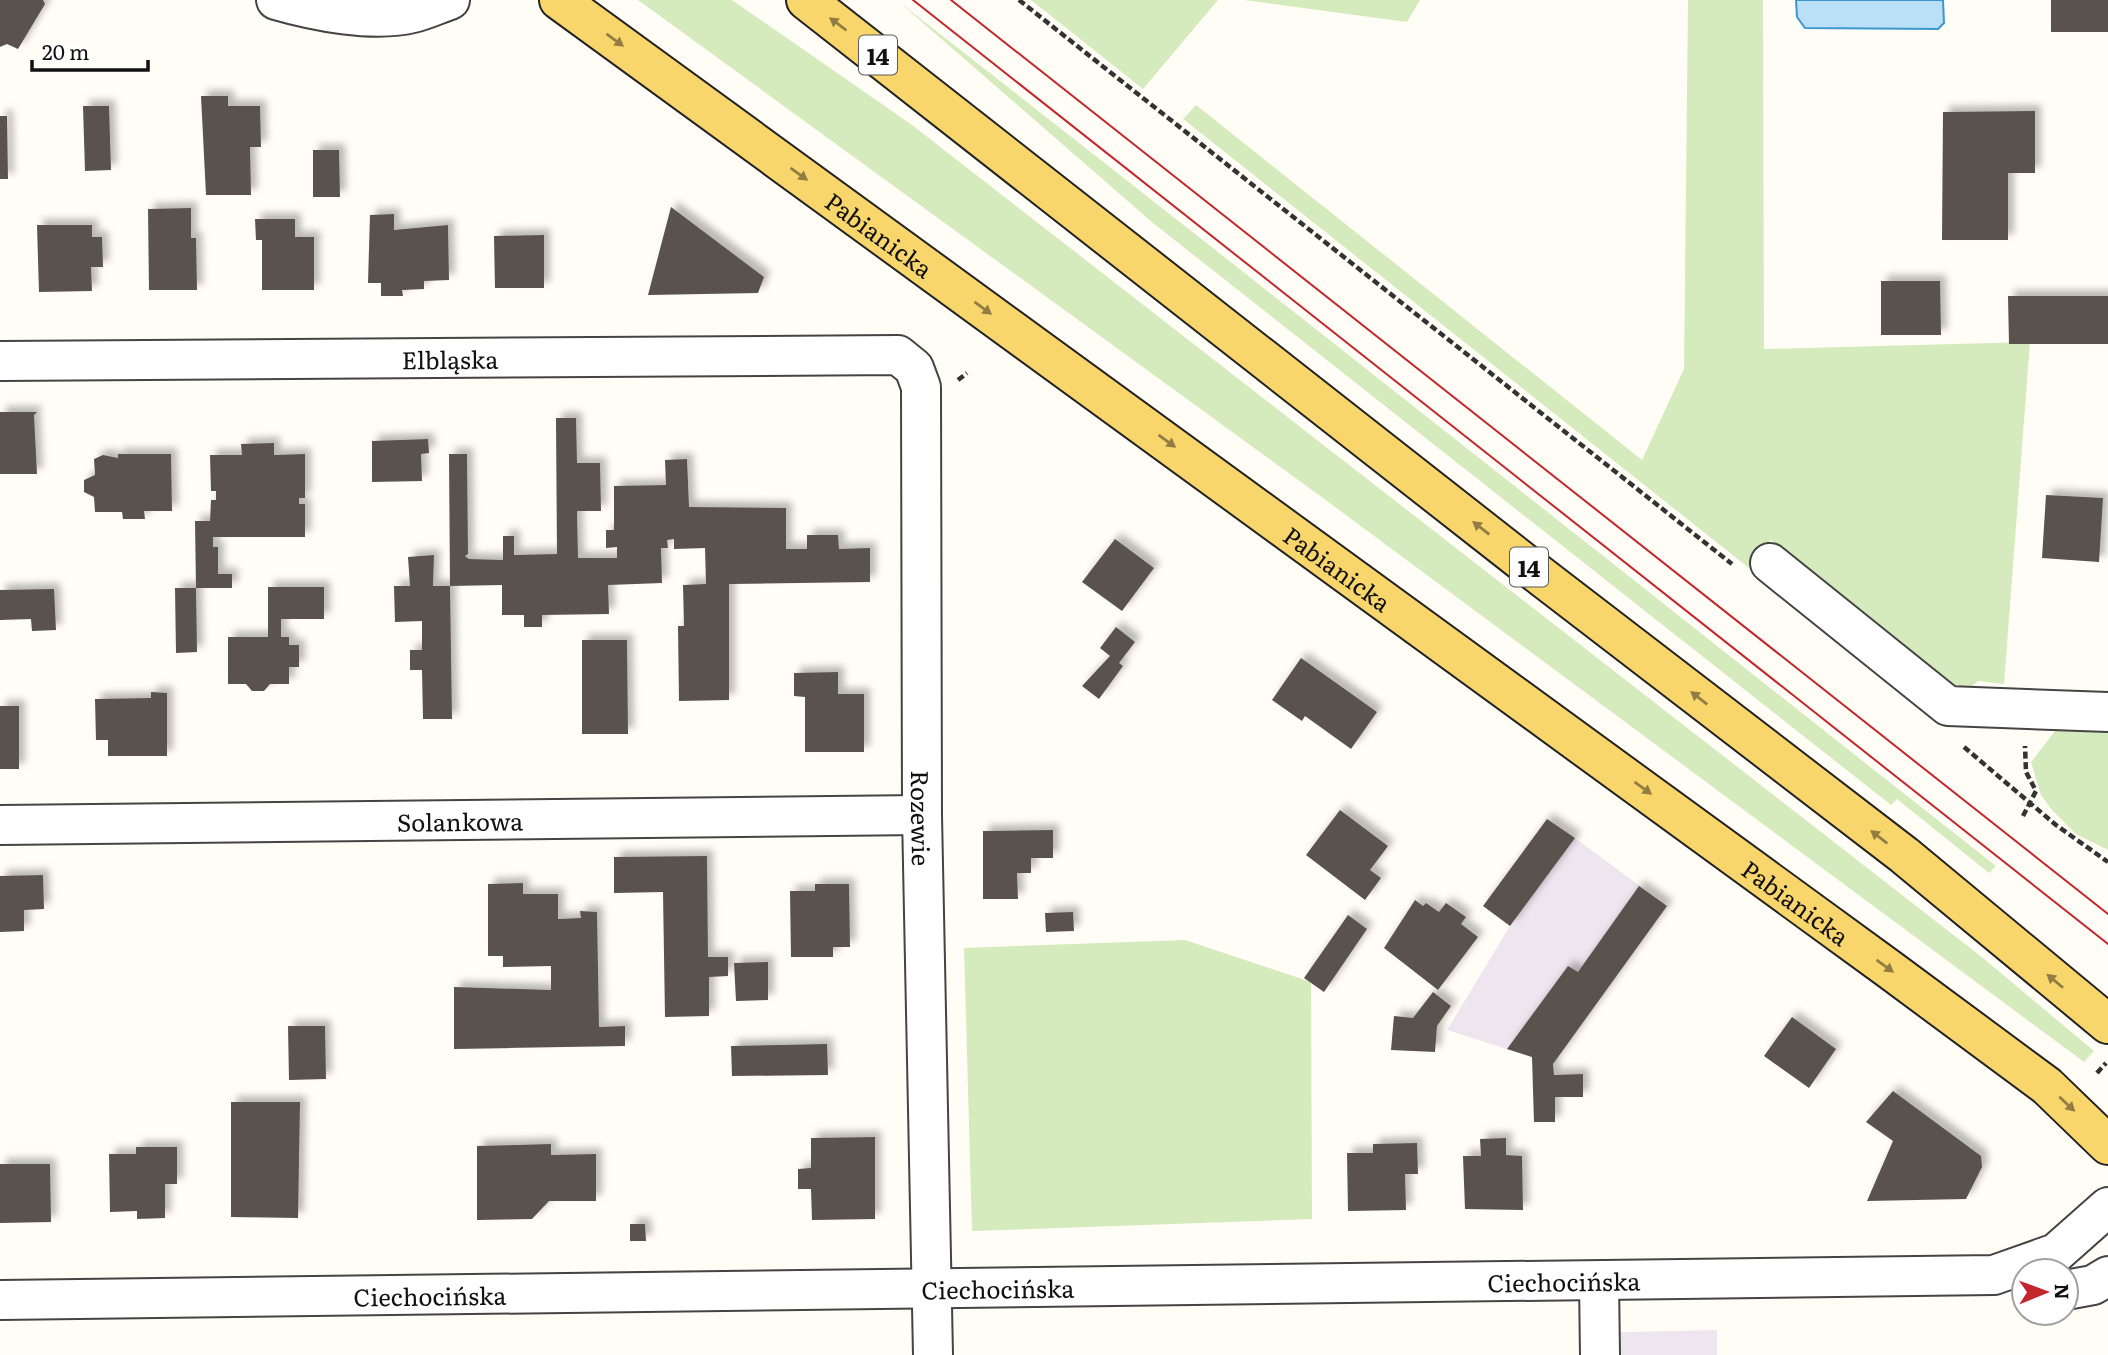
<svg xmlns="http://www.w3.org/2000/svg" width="2108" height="1355" font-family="Literata,serif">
	<defs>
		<filter id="shadow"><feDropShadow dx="6" dy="-6" stdDeviation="3.5" flood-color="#0004"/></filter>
	</defs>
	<rect width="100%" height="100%" fill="#fffdf5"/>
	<path fill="#eee6ef" d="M1575,838L1667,906L1553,1064L1447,1030L1510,926Z
		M1717,1330V1355H1586V1333Z"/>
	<path fill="#d5ebbd" d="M638,0H732L912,125L1983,958L2094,1051L2084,1062L1327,501Z
		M1031,0H1218L1143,89Z
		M1244,0H1420L1407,22Z
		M1688,0H1763L1764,349L2030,342L2004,684L1978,681L1970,688L1951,690L1771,540L1749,568L1183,119L1196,105L1642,460L1684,369Z
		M899,2C1266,288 1630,578 1996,866L1989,873L1897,799L1891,805L1153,223Z
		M2059,726L2108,727V850L2076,834L2052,810L2041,795L2031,762Z
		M1185,940L1311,982L1312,1219L972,1231L964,948Z"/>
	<path fill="#b9e0f7" stroke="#3f96cf" stroke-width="2" d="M1796,0H1943L1944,23L1938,29L1805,28L1797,17Z"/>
	<path fill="#5a524d" filter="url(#shadow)" d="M0,0H43L45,4L18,49L7,44L0,47Z
		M2051,0H2108V32H2051Z
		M201,96H228V106H260L261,147H250L251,195H206Z
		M83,106H109L111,170L85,171Z
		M2035,111V173H2008V240H1942L1943,112Z
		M0,116H7L8,179H0Z
		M313,150H339L340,197H313Z
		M671,207L764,277L758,293L648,295Z
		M191,208V238H196L197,290H149L148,209Z
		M394,214V230L448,225L449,280L424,281V289L402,290L403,296H381V283H368L370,215Z
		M255,219H295V237H314V290H262V240H256Z
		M37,225H92V237H102L103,267H91L92,291L39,292Z
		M544,235V288H495L494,236Z
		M1881,281H1940L1941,335H1881Z
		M2008,296H2108V344H2009Z
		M0,412H37L34,415L37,474H0Z
		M556,418H576L577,463H600L601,511H577L578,558H617V547L606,548V530H614V486L666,485L665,460L687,459L689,507L786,508V549H807V535H838L839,549L870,548V582L729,584V700L679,701L678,626H684L683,585L706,584L705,548L674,549V539L667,540L668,548H661L662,583L608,585L609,614L542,615V627H524V615H502V585L450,586L449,454H467L468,554L465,556L469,559L503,560V536H514V555L557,554Z
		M428,439L429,453L421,454L422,481L372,482V441Z
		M274,443V455L305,454V498H299V504H305V537H213V547H218V574H232V588H196L195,521H210L211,500H216V491H211L210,455H242L241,444Z
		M118,454H171L172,511H144L145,519H123L122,512H95L94,497L84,492V480L95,475L94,459L103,455L118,458Z
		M2046,495L2103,498L2099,562L2042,558Z
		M1115,539L1154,568L1122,611L1082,582Z
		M434,555L433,586H450L452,719H423L422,670H410V650H422V621L395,622L394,586H410L408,557Z
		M268,587H324V619H281V637H289V645H299V667H289V684H270L264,691H252L246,684H228V637H268Z
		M175,588H196L197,652L176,653Z
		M54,589L56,630L32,631L31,619L0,620V590Z
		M1116,627L1135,642L1119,663L1123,666L1099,699L1082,686L1110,656L1100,648Z
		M582,640H627L628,734H582Z
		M1301,658L1377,712L1351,749L1305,716L1302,721L1272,700Z
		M838,672V694H864V752H805V697L794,696V673Z
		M151,692L167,693V756H108V740H96L95,699L151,698Z
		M0,706H19V769H0Z
		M1340,810L1388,846L1370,870L1381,878L1365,900L1306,855Z
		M1547,819L1575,838L1510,926L1483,906Z
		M1053,830V858H1031V873H1017L1018,899H983V831Z
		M707,856L708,957H728V976L709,977V1016L665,1017L663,892L614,893V857Z
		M43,875L44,909L24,910V931L0,932V876Z
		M523,883V894H558V919L581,918L580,911L597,912L599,1027L625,1026V1046L454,1049V987L551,990V966L503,967V956H488V884Z
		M815,884H849L850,947H833V957H791L790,891H815Z
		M1639,886L1667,906L1553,1064L1554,1075L1583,1074V1097H1555V1122H1534L1532,1057L1507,1049L1568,966L1578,972Z
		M1415,900L1423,906L1426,903L1439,912L1446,903L1466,917L1461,924L1478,937L1438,990L1384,948Z
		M1073,912L1074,931L1046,932L1045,913Z
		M1348,915L1367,929L1324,992L1304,978Z
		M768,962V1000L736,1001L734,963Z
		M1433,992L1451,1006L1437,1026L1435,1052L1391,1050L1394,1016L1413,1018Z
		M1792,1017L1836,1049L1809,1088L1764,1056Z
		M288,1026H325L326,1079L289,1080Z
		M827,1044L828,1075L732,1076L731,1046Z
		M1893,1091L1981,1156L1982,1167L1966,1199L1867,1201L1893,1141L1866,1122Z
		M231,1102H300L298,1218L231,1217Z
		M875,1137V1219L812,1220L811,1189H798V1169L811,1168V1138Z
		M1506,1138V1155L1522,1156L1523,1210L1465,1209L1463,1156H1481L1480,1139Z
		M1417,1143L1418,1174H1405L1406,1210L1348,1211L1347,1153H1373V1144Z
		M551,1144V1155L596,1154V1201H549L532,1219L477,1220V1146Z
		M136,1147H177V1184H165V1218L137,1219V1211L110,1212L109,1154H136Z
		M0,1164H50L51,1222L0,1223Z
		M630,1224H645L646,1241H630Z"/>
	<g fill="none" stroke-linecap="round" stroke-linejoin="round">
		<defs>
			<g id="minor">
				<path d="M276,0C314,11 373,23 413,13C425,10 438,4 450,0"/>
				<path id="s1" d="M0,361L898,355L914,368L921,387L922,815L933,1355"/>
				<path d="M1770,563L1948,706L2108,712"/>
				<path id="s2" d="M0,825L922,815"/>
				<path d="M1599,1281L1600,1355"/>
				<path d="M2066,1290L2093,1285L2108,1276"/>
				<path id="s3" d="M0,1300L1994,1275L2056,1253L2108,1207"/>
			</g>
			<g id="major">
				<path id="s4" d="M559,0L1889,969L2047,1086L2108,1145"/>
				<path d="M806,0L1542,577L1904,855L2108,1024"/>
			</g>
		</defs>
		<use href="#minor" stroke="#444" stroke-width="42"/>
		<use href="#major" stroke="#222" stroke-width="42"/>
		<path stroke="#333" stroke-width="4.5" stroke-dasharray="7 3.5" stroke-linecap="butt" d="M1019,0L1732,564
			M958,380L967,373
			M1964,747L2056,825L2108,862
			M2023,816L2036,791L2026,772L2025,746
			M2097,1073L2106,1063"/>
		<use href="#minor" stroke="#fff" stroke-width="38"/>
		<use href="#major" stroke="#f9d66b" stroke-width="38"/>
		<path stroke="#c4262e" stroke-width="2" d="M913,0L2108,944
			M951,0L2108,914"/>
	</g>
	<defs><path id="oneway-solid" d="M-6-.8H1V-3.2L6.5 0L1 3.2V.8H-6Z" transform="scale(1.75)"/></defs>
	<g fill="#917d42">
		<use href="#oneway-solid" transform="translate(838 24) rotate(-143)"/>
		<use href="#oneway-solid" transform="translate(615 40) rotate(36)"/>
		<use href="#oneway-solid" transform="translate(799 174) rotate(36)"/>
		<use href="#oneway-solid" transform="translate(983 308) rotate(36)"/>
		<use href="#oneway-solid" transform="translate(1167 441) rotate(36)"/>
		<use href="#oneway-solid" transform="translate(1481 528) rotate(-142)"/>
		<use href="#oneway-solid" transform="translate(1699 698) rotate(-142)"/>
		<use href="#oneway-solid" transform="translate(1643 788) rotate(36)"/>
		<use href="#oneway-solid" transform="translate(1879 837) rotate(-142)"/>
		<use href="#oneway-solid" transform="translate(1885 966) rotate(36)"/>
		<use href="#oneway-solid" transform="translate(2055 981) rotate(-140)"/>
		<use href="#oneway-solid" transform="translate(2067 1104) rotate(43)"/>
	</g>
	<g text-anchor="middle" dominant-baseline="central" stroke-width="7" stroke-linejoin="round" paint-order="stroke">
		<g fill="#fff" stroke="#585858" stroke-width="2">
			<rect x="859" y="35.5" width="38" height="39" rx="5"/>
			<rect x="1510" y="547.5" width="38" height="39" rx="5"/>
		</g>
		<g font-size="23" font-weight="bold" fill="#111">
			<text x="878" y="55">14</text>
			<text x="1529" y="567">14</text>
		</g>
		<g font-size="24" fill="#111" stroke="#fff">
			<text stroke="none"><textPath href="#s4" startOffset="397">Pabianicka</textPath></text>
			<text stroke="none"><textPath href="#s1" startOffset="450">Elbląska</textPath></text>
			<text stroke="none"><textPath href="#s4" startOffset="964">Pabianicka</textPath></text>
			<text stroke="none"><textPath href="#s1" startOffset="1370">Rozewie</textPath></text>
			<text stroke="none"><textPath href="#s2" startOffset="460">Solankowa</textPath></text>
			<text stroke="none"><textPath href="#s4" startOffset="1531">Pabianicka</textPath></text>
			<text stroke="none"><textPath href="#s3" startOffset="1564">Ciechocińska</textPath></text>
			<text stroke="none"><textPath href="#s3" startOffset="998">Ciechocińska</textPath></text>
			<text stroke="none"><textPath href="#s3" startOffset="430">Ciechocińska</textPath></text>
		</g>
	</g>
	<g transform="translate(2045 1292) rotate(89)"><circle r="33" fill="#ffffff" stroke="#a0a0a0" stroke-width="2"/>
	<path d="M0-5L12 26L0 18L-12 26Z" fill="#c4262e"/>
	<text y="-10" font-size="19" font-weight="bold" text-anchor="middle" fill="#111111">N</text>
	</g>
	<path d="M32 60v10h116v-10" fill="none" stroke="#111111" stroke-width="3.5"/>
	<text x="42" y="60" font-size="21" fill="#111111" stroke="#ffffff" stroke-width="5" paint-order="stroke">20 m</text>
</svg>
